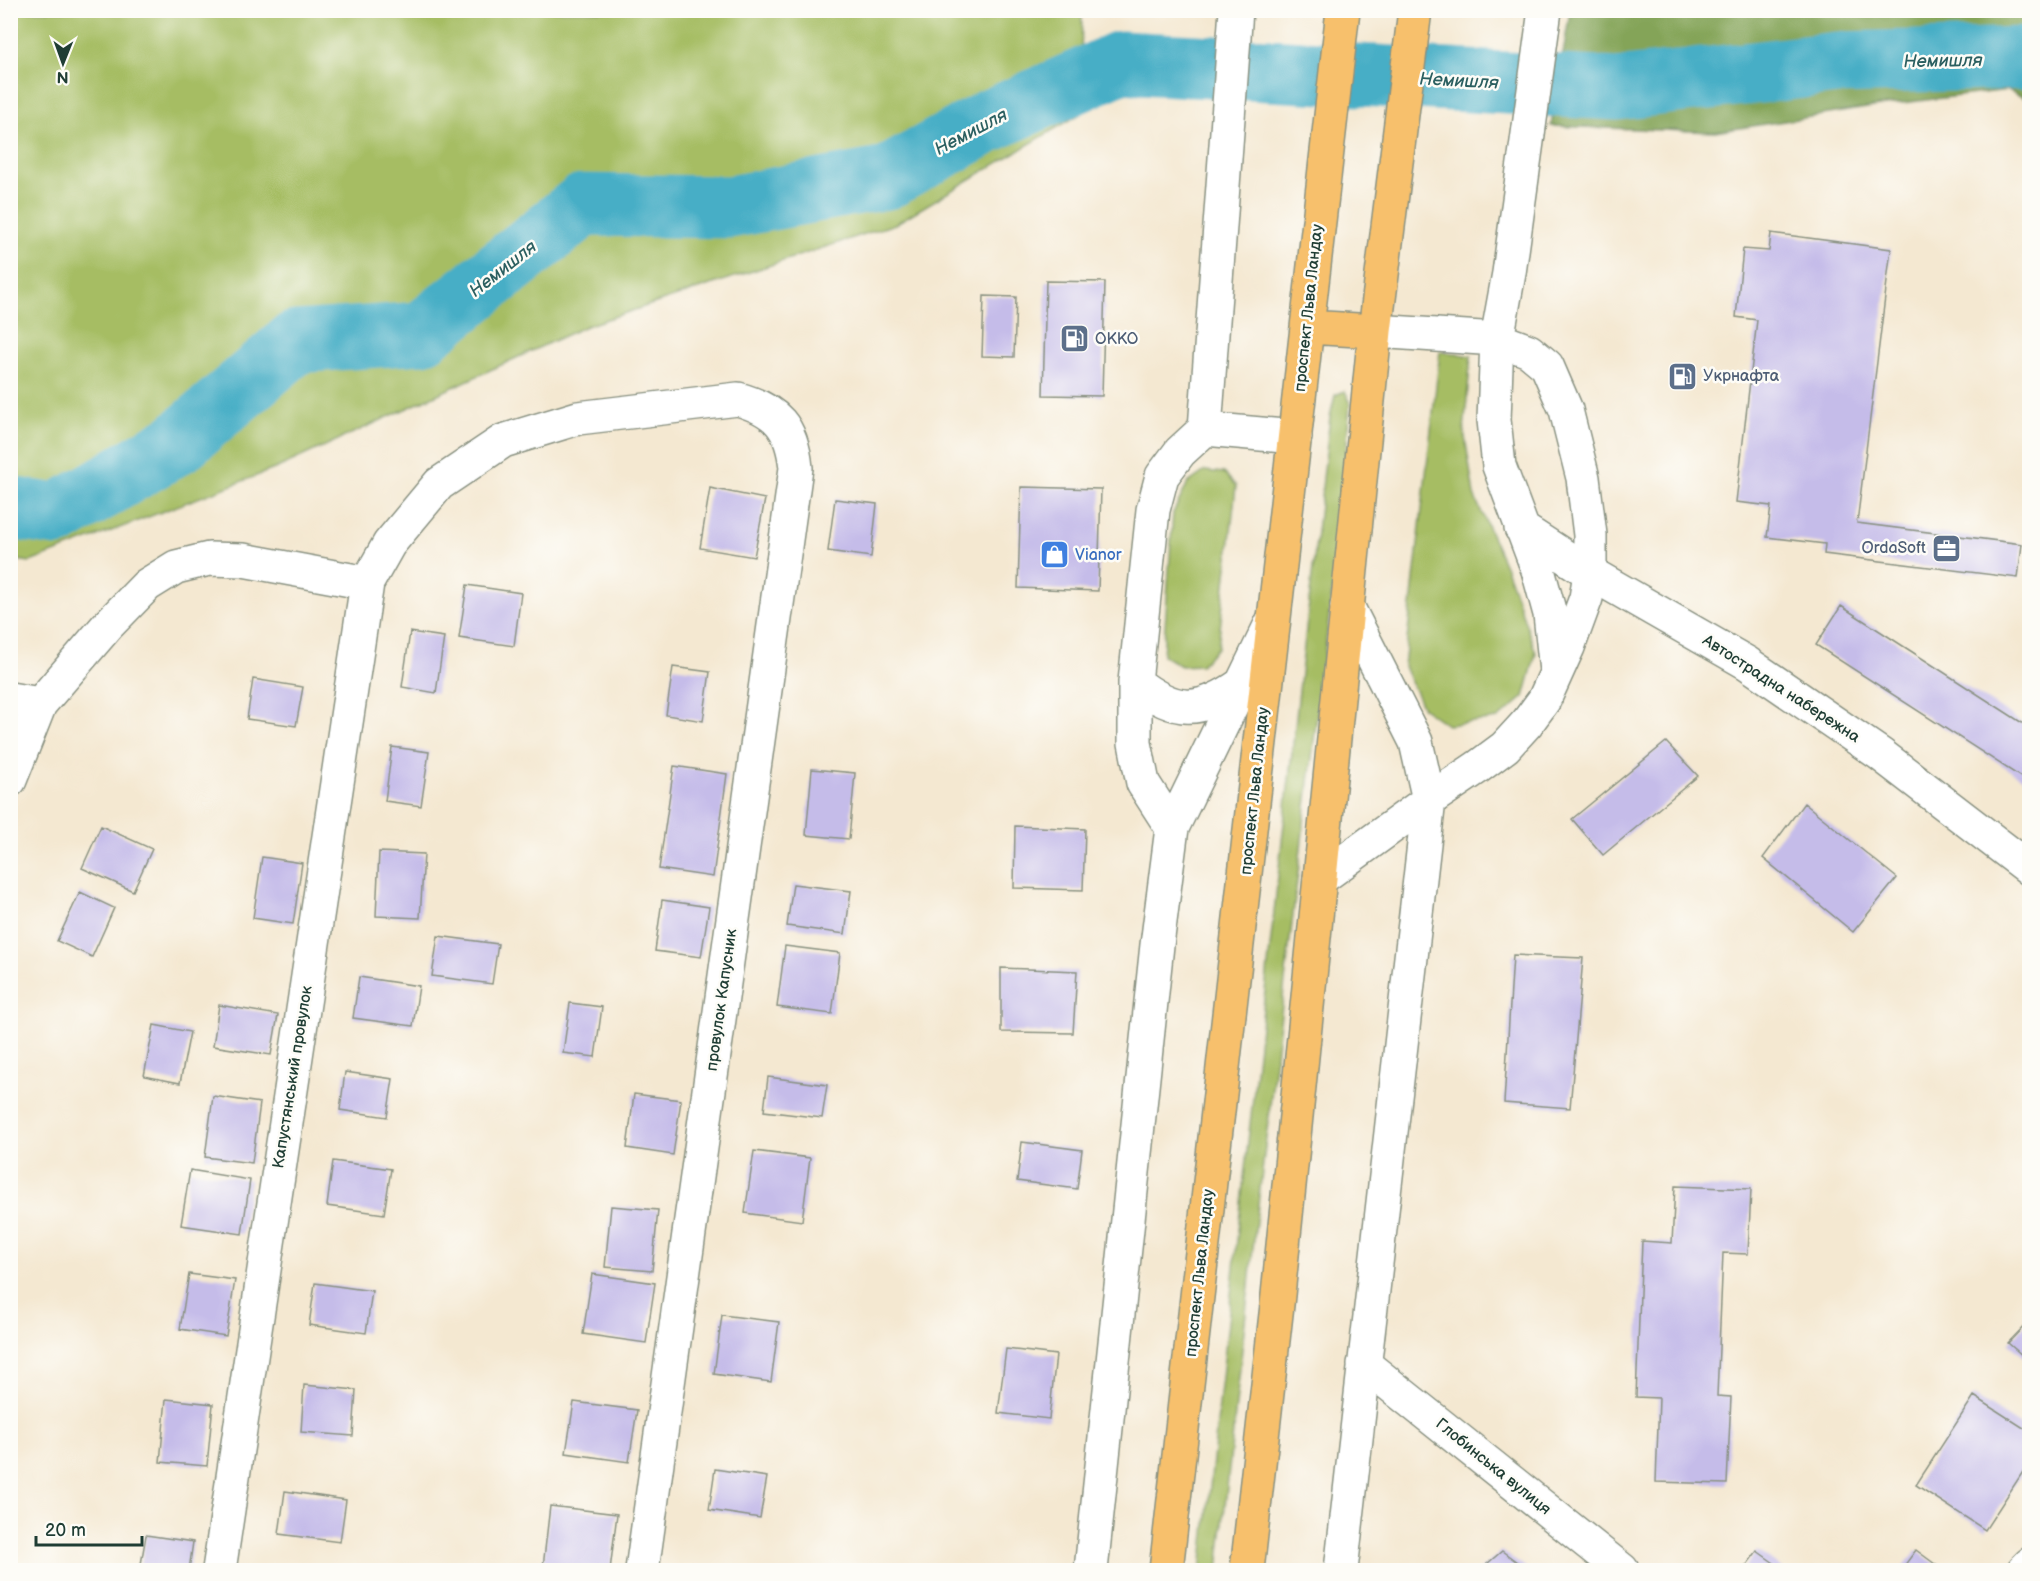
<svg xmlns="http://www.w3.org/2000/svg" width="2040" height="1581" font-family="'Balsamiq Sans',sans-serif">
	<rect width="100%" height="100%" fill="#fdfcf7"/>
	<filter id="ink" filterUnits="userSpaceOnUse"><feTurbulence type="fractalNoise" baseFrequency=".0167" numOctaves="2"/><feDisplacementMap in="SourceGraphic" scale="12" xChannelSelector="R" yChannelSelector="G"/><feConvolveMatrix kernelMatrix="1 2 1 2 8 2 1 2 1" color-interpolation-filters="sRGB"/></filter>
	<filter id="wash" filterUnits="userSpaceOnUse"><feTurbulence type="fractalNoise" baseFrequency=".008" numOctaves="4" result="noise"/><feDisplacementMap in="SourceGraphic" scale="24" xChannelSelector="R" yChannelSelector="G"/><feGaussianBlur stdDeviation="1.35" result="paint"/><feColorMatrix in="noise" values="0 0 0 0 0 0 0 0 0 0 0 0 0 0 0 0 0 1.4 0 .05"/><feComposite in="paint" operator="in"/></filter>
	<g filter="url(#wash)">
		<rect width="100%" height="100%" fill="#f4e8d1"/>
		<path fill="#a6bd63" stroke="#627d4c" stroke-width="1.5" d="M10,11H1082L1080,114L895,224L586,326L277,468L30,562L10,559Z
			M1440,351L1471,356L1464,430L1474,495L1506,568L1536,653L1524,697L1498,719L1447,725L1423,708L1404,667Z
			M1345,391L1350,402L1341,516L1255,1230L1218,1570H1201L1238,1230L1330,417L1335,395Z
			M1205,471L1224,473L1236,486L1218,647L1201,665L1181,666L1163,655L1173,513L1188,483Z"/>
		<path fill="#84a459" stroke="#527046" stroke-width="1.5" d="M1570,11H2029V100L2008,90L1886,105L1715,132L1551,126Z"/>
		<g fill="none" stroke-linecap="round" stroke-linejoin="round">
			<path stroke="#47aec6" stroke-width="63" d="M10,508L57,515L178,443L296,342L422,333L583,205L729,207L887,178L991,120L1121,62L1617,89L1837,63L2030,58"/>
		</g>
		<g id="blocks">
			<path fill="#c5bce9" d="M1771,233L1891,249L1857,523L2022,544L2018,578L1824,554L1825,544L1767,537L1771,506L1736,502L1757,320L1736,317L1743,249L1769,251Z
				M1046,281L1105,282L1102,396L1043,395Z
				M984,296L1016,297L1014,357L982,356Z
				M1021,487L1101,489L1098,591L1018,588Z
				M710,488L765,499L754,557L700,548Z
				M835,499L877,504L871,557L828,551Z
				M467,585L521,593L514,646L459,638Z
				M1841,606L2030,728V783L1816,645Z
				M410,632L444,637L436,693L402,687Z
				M673,667L710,672L703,721L666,715Z
				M253,679L303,687L296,726L247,719Z
				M1666,742L1698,776L1603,855L1572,819Z
				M392,747L429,752L421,806L385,801Z
				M674,766L727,774L713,877L659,869Z
				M812,769L855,773L849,839L806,835Z
				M1804,803L1897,878L1853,932L1763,858Z
				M101,826L152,849L133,891L82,868Z
				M1015,826L1085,829L1083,890L1014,888Z
				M379,852L424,854L420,918L376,916Z
				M262,857L302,863L293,924L253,918Z
				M793,884L851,891L845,934L787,926Z
				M80,892L114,908L92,957L57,941Z
				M662,900L709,907L701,957L655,951Z
				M438,936L498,944L492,984L432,976Z
				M785,946L840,953L832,1014L777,1007Z
				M1513,955L1583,958L1570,1108L1504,1103Z
				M1001,968L1077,971L1073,1033L1001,1032Z
				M359,977L419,986L413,1026L353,1018Z
				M570,1003L602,1007L595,1057L563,1053Z
				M219,1005L278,1015L271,1055L213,1046Z
				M154,1025L190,1032L180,1083L144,1076Z
				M345,1072L393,1079L387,1117L340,1110Z
				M768,1077L827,1085L822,1118L764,1111Z
				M634,1094L681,1100L673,1155L627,1148Z
				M213,1096L260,1103L252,1163L205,1157Z
				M1022,1142L1082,1150L1077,1189L1017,1181Z
				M754,1151L810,1158L802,1221L745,1213Z
				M333,1161L391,1169L384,1214L327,1206Z
				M190,1170L250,1180L242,1234L181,1225Z
				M1675,1186L1751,1189L1748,1254L1723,1253L1717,1396L1731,1397L1727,1484L1656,1482L1659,1398L1636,1397L1642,1241L1672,1243Z
				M611,1206L658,1210L652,1271L605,1267Z
				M189,1274L235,1280L226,1336L180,1329Z
				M592,1274L655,1283L646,1343L583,1334Z
				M315,1283L372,1291L366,1333L309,1325Z
				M722,1315L779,1322L771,1382L714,1374Z
				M2030,1320V1362L2008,1343Z
				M1006,1349L1056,1355L1049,1419L998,1413Z
				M304,1385L356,1390L353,1436L301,1432Z
				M1974,1396L2030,1432V1461L1985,1530L1916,1485Z
				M166,1399L213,1404L207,1466L160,1462Z
				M574,1402L637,1410L629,1462L566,1453Z
				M715,1469L767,1477L760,1518L709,1510Z
				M285,1491L346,1500L340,1542L279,1534Z
				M550,1506L617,1514L610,1570H570L543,1567Z
				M146,1535L193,1542L189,1570H140Z
				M1916,1550L1943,1570H1901Z
				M1502,1551L1528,1570H1480Z
				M1757,1551L1784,1570H1743Z"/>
		</g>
	</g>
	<g filter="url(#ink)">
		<use href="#blocks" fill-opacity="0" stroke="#8a9282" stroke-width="1.5"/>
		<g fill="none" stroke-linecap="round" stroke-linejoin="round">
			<defs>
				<path id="minor" d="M1236,10L1205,429L1295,437
					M1545,10L1509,273L1497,339L1494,420L1499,466L1538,570L1550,614L1556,671
					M1521,528L1590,573L1747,663L1880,754L2030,869
					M1135,682C1175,714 1200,714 1242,684
					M10,699L40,704L108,625L147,585L176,567L209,559L243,560L367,583
					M10,780L40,704
					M1172,828L1143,783L1135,743V682L1153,510L1162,476L1180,452L1205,429
					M1320,879L1429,800L1478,767L1505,747L1527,723L1544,700L1568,647L1586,598L1590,573V535L1583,478L1566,410L1547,366L1529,351L1497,339L1375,331
					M1364,1364L1622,1570
					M219,1570L367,583L389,544L439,484L503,441L578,418L738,399C777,410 792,427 796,468L642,1570
					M1091,1570L1157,945L1172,828L1272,622
					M1341,1570L1429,800L1416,742L1347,606
					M2024,1570L2030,1564"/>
				<path id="major" d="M1307,327L1375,331
					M1166,1570L1343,10
					M1247,1570L1277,1305L1375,331L1415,10"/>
			</defs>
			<use href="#minor" stroke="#8a9282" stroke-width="36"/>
			<use href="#major" stroke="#8a9282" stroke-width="36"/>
			<use href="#minor" stroke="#fff" stroke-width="33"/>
			<use href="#major" stroke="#f7c06c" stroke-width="33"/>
		</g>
	</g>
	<defs>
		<symbol id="fuel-square" viewBox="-11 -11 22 22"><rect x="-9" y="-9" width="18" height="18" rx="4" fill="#5c6f8a" stroke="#fdfcf7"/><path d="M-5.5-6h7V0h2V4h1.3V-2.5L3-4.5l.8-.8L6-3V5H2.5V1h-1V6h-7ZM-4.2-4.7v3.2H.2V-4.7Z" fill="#fff"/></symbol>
		<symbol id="office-square" viewBox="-11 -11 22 22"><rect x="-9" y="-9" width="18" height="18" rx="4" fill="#5c6f8a" stroke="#fdfcf7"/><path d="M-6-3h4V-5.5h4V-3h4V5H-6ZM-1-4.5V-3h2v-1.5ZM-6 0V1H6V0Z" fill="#fff"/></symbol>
		<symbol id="shop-square" viewBox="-11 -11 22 22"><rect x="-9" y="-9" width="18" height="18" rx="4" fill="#3f7fe0" stroke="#fdfcf7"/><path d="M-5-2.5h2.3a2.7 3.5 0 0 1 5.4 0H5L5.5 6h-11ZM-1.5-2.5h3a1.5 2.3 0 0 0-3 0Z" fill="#fff"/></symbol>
	</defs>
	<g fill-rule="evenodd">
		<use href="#fuel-square" x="1058" y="322" width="33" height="33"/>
		<use href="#fuel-square" x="1666" y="360" width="33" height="33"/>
		<use href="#office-square" x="1930" y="532" width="33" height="33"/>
		<use href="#shop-square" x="1038" y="538" width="33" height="33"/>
	</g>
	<g text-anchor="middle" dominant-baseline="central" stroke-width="5" stroke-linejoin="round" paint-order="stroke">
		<g font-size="16" fill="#1f3d34" stroke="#fdfcf7">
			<text transform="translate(1309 308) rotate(-84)">проспект Льва Ландау</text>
			<text transform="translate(1781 689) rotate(33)">Автострадна набережна</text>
			<text transform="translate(1255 791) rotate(-84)">проспект Льва Ландау</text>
			<text transform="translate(722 1000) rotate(-82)">провулок Капусник</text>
			<text transform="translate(293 1077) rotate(-81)">Капустянський провулок</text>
			<text transform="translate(1200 1273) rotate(-84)">проспект Льва Ландау</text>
			<text transform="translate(1493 1467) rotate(39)">Глобинська вулиця</text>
		</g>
		<g font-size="16" fill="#4e5e75" stroke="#fdfcf7" text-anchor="start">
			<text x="1095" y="339">ОККО</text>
			<text x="1703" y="376">Укрнафта</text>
			<text x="1926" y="548" text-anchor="end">OrdaSoft</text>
		</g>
		<g font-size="16" fill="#366cbe" stroke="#fdfcf7" text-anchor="start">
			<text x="1075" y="555">Vianor</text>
		</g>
		<g font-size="18" font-style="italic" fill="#2b5f60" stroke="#fdfcf7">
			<text transform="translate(1943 61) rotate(-1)">Немишля</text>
			<text transform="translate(1459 81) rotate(3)">Немишля</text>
			<text transform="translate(971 132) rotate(-28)">Немишля</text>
			<text transform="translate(503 269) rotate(-38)">Немишля</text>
		</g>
	</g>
	<rect width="2040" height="1581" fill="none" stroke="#fdfcf7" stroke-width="36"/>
	<g transform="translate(63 63) rotate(181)" stroke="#fdfcf7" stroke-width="4.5" paint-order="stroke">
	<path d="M0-4.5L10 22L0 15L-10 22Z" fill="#1f3d34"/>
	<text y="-9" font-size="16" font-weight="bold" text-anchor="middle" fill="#1f3d34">N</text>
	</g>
	<path d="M36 1536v9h106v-9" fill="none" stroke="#1f3d34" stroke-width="3"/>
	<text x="45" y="1536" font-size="18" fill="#1f3d34" stroke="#fdfcf7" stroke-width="4.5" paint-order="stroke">20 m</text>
</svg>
